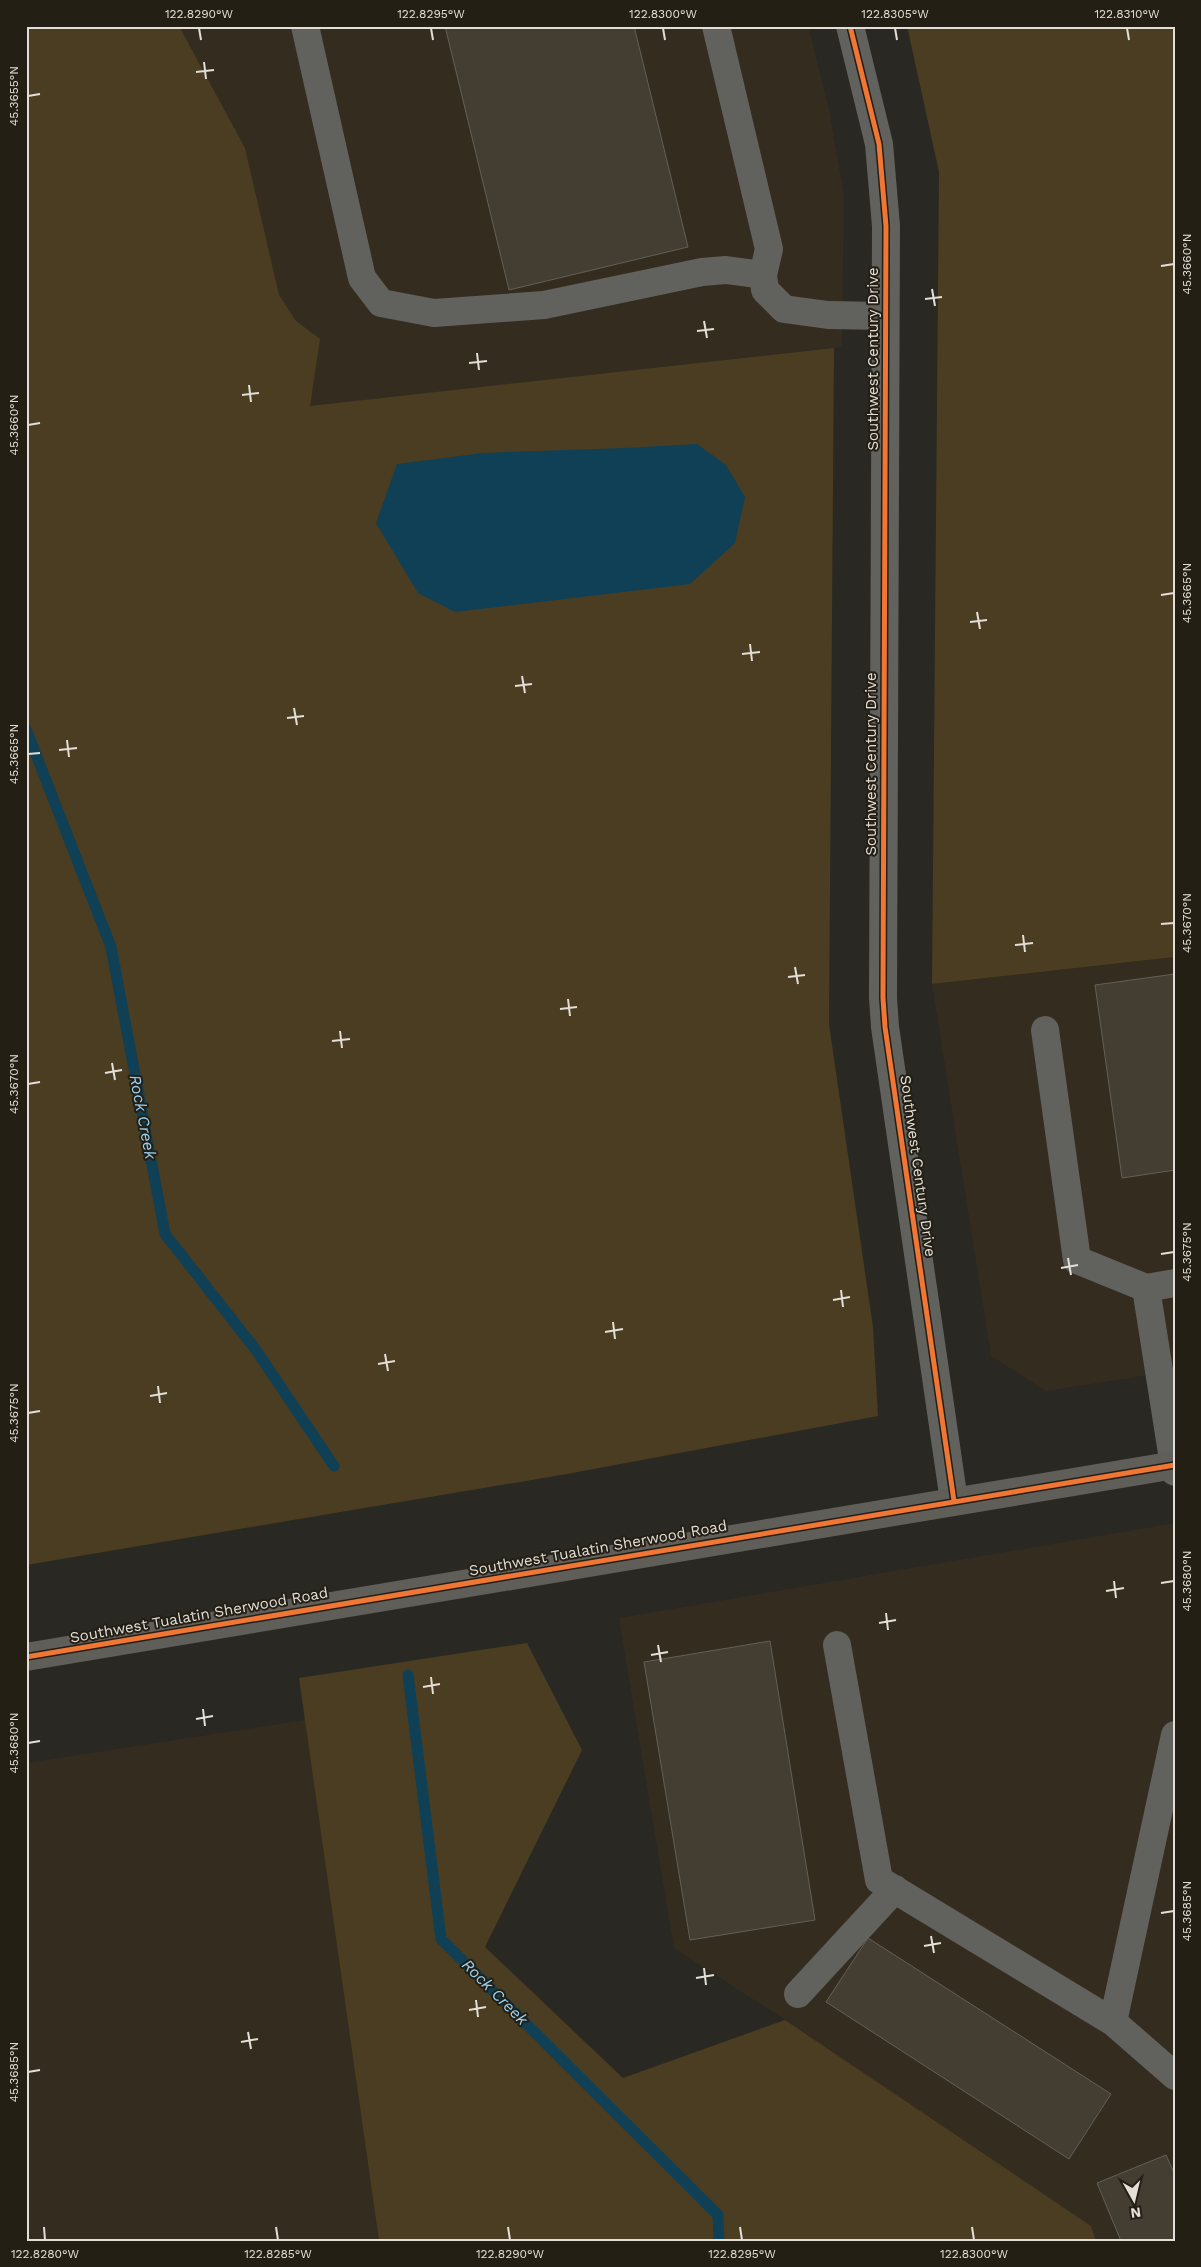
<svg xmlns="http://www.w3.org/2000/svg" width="1201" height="2267" font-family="'Work Sans',sans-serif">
	<rect width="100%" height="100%" fill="#2a2822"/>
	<path fill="#342c1e" d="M135,26H808L829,110L844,195L842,347L242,416Z
		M1175,957V1371L1046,1391L991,1356L932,984Z
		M1175,1523V2241H1096L1090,2226L785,2020L674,1948L619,1618Z
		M305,1720L379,2241H26V1763Z"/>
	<path fill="#4a3d21" d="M26,26H179L245,148L279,295L296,321L320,339L310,406L834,348L829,1024L873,1327L878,1416L567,1474L26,1565Z
		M907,26H1175V957L932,984L939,172Z
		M527,1643L582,1750L485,1947L623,2078L785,2020L1091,2226L1096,2241H379L299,1678Z"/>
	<path fill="#0f4055" d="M697,444L726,465L745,497L735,543L690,584L455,612L418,593L376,523L397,464L483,453L625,448Z"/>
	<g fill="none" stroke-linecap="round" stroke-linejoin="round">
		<path stroke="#0f4055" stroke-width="11" d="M26,729L111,947L165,1234L256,1350L334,1466
			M408,1675L441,1939L718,2215L719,2241"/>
	</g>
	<path fill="#433d32" stroke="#62605b" d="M445,26H634L688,247L509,290Z
		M1175,974V1170L1122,1178L1095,985Z
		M770,1641L815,1920L690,1940L644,1662Z
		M868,1938L1111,2094L1069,2159L826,2002Z
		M1166,2155L1175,2175V2241H1121L1097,2183Z"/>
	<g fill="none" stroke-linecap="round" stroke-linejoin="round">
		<path stroke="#61615e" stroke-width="28" d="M305,26L362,278L381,303L434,313L544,305L702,272L726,270L763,275
			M716,26L769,249L763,275L765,290L784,309L828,315L885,316
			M850,26L879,144L886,226L883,998L885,1027L954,1501
			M1045,1030L1077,1260L1146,1288
			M1175,1283L1146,1288L1175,1472
			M837,1645L879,1880L1113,2022
			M1175,1735L1113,2022L1175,2076
			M798,1994L895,1889"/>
		<path stroke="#605e59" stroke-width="28" d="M26,1657L1175,1465"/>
		<defs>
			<path id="cycleway" d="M850,26L879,144L886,226L883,998L885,1027L954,1501
				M26,1657L1175,1465"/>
		</defs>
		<use href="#cycleway" stroke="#241f15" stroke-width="8"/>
		<use href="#cycleway" stroke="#f07635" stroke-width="5"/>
	</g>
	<path fill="none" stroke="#e3dfd8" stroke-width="2" d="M199,28L201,40M431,28L433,40M663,28L665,40M895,28L897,40M1127,28L1129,40M204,62L206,79M196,72L214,70M28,96L40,94M1161,266L1174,264M932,289L935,306M925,299L942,297M704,321L707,338M697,331L714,329M477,353L479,370M469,363L487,361M249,385L251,402M242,395L259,393M28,425L40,423M1161,595L1174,593M977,612L980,629M970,622L987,620M750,644L752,661M742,654L760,652M522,676L525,693M515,686L532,684M294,708L297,725M287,718L304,716M67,740L69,757M59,750L77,748M28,754L40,753M1161,924L1174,923M1023,935L1025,952M1015,945L1033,943M795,967L798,984M788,977L805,975M568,999L570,1016M560,1009L577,1007M340,1031L342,1048M332,1041L350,1039M112,1063L115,1080M105,1073L122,1070M28,1084L40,1082M1161,1254L1174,1252M1068,1258L1071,1275M1061,1268L1078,1265M841,1290L843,1307M833,1300L850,1297M613,1322L615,1339M605,1332L623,1329M385,1354L388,1371M378,1364L395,1361M158,1386L160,1403M150,1396L167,1393M28,1413L40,1411M1114,1581L1116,1598M1161,1583L1174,1581M1106,1591L1124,1588M886,1613L888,1630M879,1623L896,1620M658,1645L661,1662M651,1655L668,1652M431,1677L433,1694M423,1687L440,1684M203,1709L205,1726M196,1719L213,1716M28,1743L40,1741M1161,1913L1174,1911M931,1936L934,1953M924,1946L941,1943M704,1968L706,1985M696,1978L714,1975M476,2000L478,2017M469,2010L486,2007M248,2032L251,2049M241,2042L258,2039M28,2072L40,2070M44,2227L45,2240M276,2227L278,2240M508,2227L510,2240M740,2227L742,2240M972,2227L974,2240"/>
	<g text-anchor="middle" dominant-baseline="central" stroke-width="4" stroke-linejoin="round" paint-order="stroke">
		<g font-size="15" fill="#e3dfd8" stroke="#241f15">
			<text transform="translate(873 359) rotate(-90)">Southwest Century Drive</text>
			<text transform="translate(871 764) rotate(-90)">Southwest Century Drive</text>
			<text transform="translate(918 1166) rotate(82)">Southwest Century Drive</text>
			<text transform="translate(598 1548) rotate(-10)">Southwest Tualatin Sherwood Road</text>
			<text transform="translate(199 1615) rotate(-10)">Southwest Tualatin Sherwood Road</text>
		</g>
		<g font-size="16" font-style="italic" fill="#96d2f5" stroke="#241f15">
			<text transform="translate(143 1117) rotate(79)">Rock Creek</text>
			<text transform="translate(495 1992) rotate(45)">Rock Creek</text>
		</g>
	</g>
	<rect width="1201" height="2267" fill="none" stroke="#241f15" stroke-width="55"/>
	<g transform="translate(1134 2200) rotate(172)" stroke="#241f15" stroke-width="4" paint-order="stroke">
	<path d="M0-4L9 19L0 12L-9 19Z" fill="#e3dfd8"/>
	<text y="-8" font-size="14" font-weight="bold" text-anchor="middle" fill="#e3dfd8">N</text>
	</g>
	<rect x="28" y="28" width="1146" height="2212" fill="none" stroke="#e3dfd8" stroke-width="2"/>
	<g font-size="12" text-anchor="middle" fill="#e3dfd8">
		<text x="199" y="18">122.8290°W</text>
		<text x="431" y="18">122.8295°W</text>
		<text x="663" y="18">122.8300°W</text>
		<text x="895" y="18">122.8305°W</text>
		<text x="1127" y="18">122.8310°W</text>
		<text transform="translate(14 96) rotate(-90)" y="4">45.3655°N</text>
		<text transform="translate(1187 264) rotate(-90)" y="4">45.3660°N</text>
		<text transform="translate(14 425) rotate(-90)" y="4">45.3660°N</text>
		<text transform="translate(1187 593) rotate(-90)" y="4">45.3665°N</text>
		<text transform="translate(14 754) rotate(-90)" y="4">45.3665°N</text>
		<text transform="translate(1187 923) rotate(-90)" y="4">45.3670°N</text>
		<text transform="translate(14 1084) rotate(-90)" y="4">45.3670°N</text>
		<text transform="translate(1187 1252) rotate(-90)" y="4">45.3675°N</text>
		<text transform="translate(14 1413) rotate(-90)" y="4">45.3675°N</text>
		<text transform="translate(1187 1581) rotate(-90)" y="4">45.3680°N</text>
		<text transform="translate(14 1743) rotate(-90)" y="4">45.3680°N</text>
		<text transform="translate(1187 1911) rotate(-90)" y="4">45.3685°N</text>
		<text transform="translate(14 2072) rotate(-90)" y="4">45.3685°N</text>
		<text x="45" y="2258">122.8280°W</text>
		<text x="278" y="2258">122.8285°W</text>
		<text x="510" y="2258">122.8290°W</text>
		<text x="742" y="2258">122.8295°W</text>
		<text x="974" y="2258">122.8300°W</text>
	</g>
</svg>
